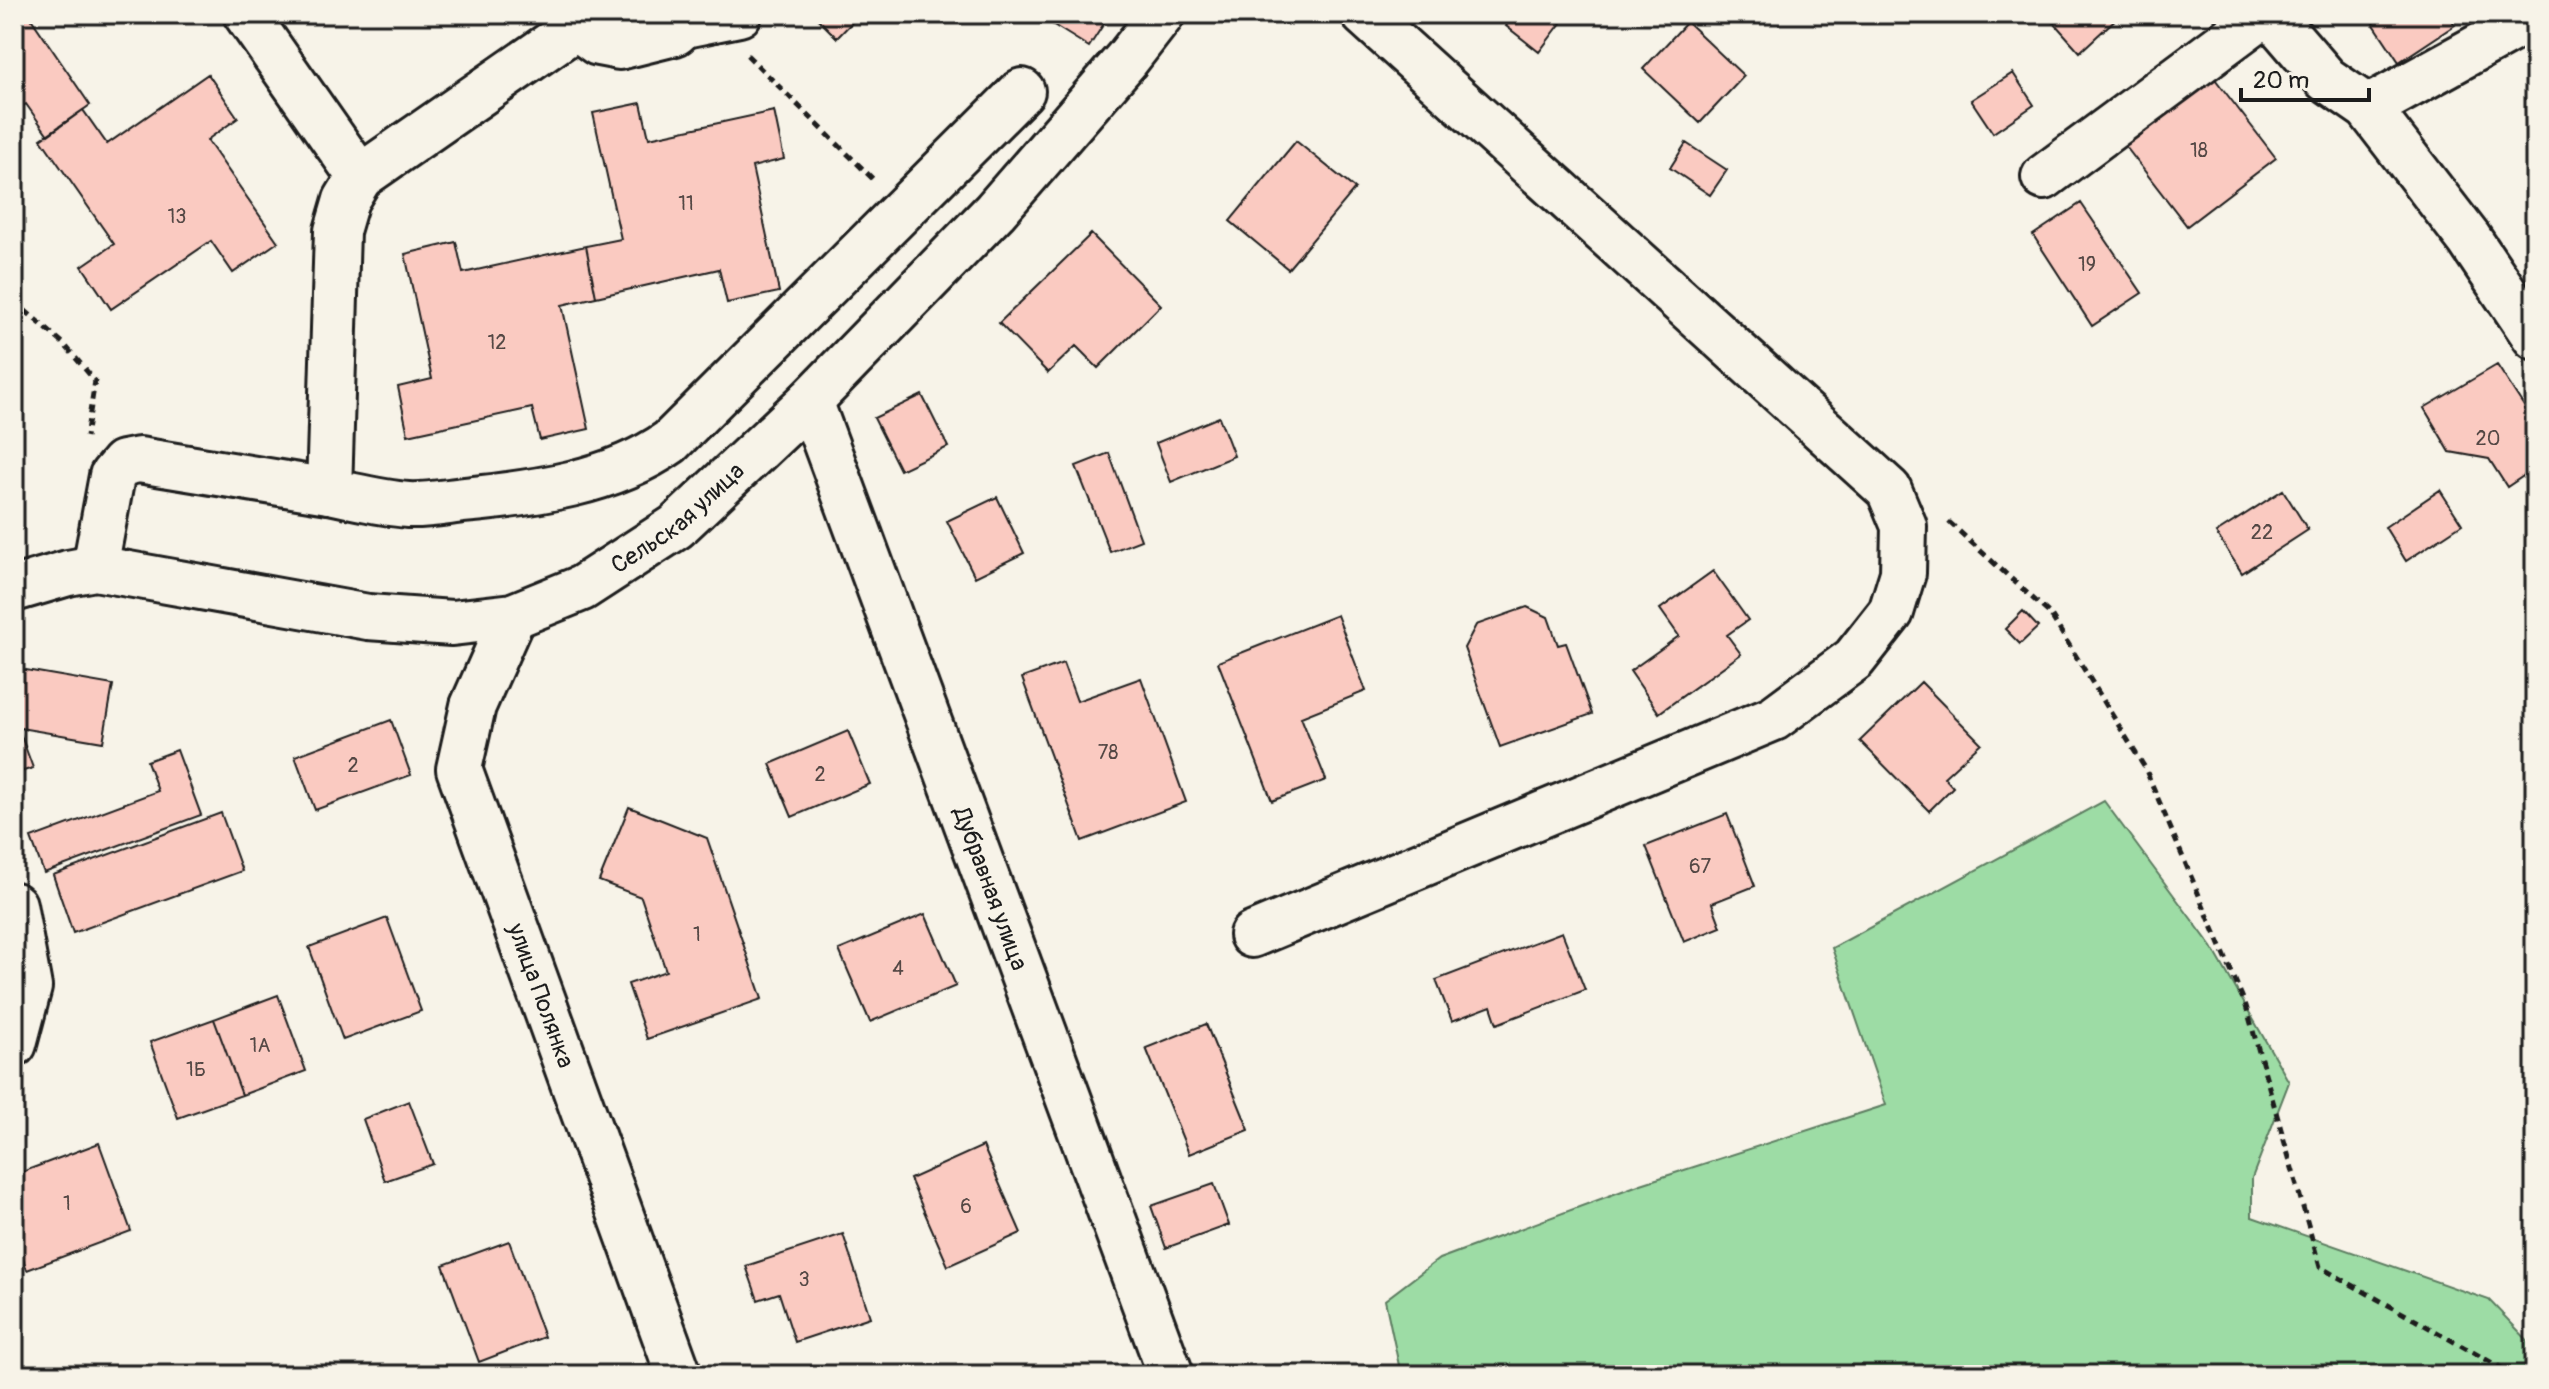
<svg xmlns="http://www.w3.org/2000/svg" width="2549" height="1389" font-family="Pangolin,sans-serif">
	<rect width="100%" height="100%" fill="#f7f3e8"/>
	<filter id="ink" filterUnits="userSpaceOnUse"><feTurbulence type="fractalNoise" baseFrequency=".0125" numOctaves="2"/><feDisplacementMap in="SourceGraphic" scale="16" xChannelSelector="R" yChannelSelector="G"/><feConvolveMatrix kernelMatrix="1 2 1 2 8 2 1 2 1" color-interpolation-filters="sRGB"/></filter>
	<g filter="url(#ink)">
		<path fill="#9ddca5" stroke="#5c7c60" stroke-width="2" d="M2104,801L2212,947L2289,1082L2252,1178V1217L2489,1300L2535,1348V1375H1401L1385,1300L1439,1259L1641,1184L1886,1105L1832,948Z"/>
		<path fill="#facac1" stroke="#1c1c1c" stroke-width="2" d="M14,14H28L90,105L48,135L26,104L14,112Z
			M818,14H860L837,38L816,17Z
			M1040,14H1110L1089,47L1039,16Z
			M1515,14H1550L1561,23L1539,52L1506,26Z
			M2046,14H2121L2080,52Z
			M2367,14H2448L2455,25L2399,62Z
			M1687,22L1744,76L1700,123L1643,69Z
			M2013,73L2034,105L1993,133L1971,100Z
			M208,74L238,118L207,140L278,242L233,273L211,241L111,309L82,266L114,244L41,139L83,110L107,144Z
			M2212,75L2276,158L2187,226L2123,143Z
			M641,103L649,138L774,111L784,159L752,167L779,292L727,303L719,269L596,297L586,246L621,239L593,113Z
			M1296,141L1355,189L1288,269L1230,221Z
			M1686,143L1727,170L1710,195L1670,168Z
			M2081,203L2142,293L2092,326L2033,235Z
			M1091,234L1161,305L1098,368L1076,346L1048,373L999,323Z
			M456,242L463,273L586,246L596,297L562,305L589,429L540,440L532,408L408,435L398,387L432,379L405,254Z
			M2497,365L2535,423V468L2507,487L2489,459L2450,452L2424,408Z
			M922,395L948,447L900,470L874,418Z
			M1219,417L1234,456L1171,482L1156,443Z
			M1109,453L1141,540L1110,552L1076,466Z
			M2283,490L2308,530L2242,573L2216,533Z
			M2440,490L2462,524L2406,561L2385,527Z
			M997,497L1024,553L975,577L947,521Z
			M1713,571L1748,620L1727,635L1741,654L1659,713L1630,671L1679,636L1660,609Z
			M1527,607L1548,617L1558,645L1566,643L1592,714L1500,747L1464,648L1476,625Z
			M2023,611L2038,627L2020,644L2005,629Z
			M1337,615L1366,691L1301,717L1326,780L1272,801L1218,662Z
			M1063,663L1077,701L1141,678L1186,802L1082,841L1022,678Z
			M20,669L113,685L103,742L14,727V704Z
			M1921,682L1981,743L1944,777L1953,787L1929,811L1860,741Z
			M391,720L411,775L315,810L295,756Z
			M19,730L33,768L14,774V732Z
			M848,731L870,784L792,817L770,764Z
			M177,750L201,815L44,873L31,838L158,791L147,761Z
			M629,807L707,838L762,999L647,1039L628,984L666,971L641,897L599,881Z
			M221,813L242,871L73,933L53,875Z
			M1727,814L1755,886L1712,903L1721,927L1684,942L1646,846Z
			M925,914L956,986L870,1022L839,950Z
			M387,918L421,1011L343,1040L309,947Z
			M1562,932L1585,990L1497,1024L1491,1006L1452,1021L1436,980Z
			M278,995L306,1071L242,1095L214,1019Z
			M214,1019L242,1095L178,1118L150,1042Z
			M1206,1024L1249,1130L1189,1154L1146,1048Z
			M409,1101L433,1164L385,1181L363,1119Z
			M99,1143L131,1231L27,1270L14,1235V1175Z
			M983,1146L1021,1233L948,1266L910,1179Z
			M1214,1184L1229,1225L1166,1248L1151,1206Z
			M843,1234L870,1317L795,1342L779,1293L758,1300L746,1266Z
			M509,1241L544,1337L479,1362L443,1265Z"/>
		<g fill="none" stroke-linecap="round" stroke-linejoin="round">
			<defs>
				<g id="minor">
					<path d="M246,14L360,177L346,200L337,231L329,491C355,496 382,503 408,505C426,506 446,502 464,500C534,493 612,483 670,442L1022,91"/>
					<path d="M2270,14L2326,79L2368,108L2469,239L2535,337"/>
					<path d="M685,25L739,14"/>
					<path d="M576,27L598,43L619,47L675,33L696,14"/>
					<path d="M2368,108L2535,16"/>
					<path d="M360,177L576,27L568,14"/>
					<path d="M2044,177L2264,14"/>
					<path id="s1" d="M810,401L1171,1375"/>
					<path d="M95,568L112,476L123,463L139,460L329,491"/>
					<path id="s2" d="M14,589L68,573L95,568L368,617L452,623L513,616L582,588L676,527L810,401L995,211L1127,59L1162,14"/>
					<path id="s3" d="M513,616L473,706L459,769L679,1375"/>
					<path d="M14,905L29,987L14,1044"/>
					<path d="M1252,935L1774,718L1854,659L1891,612L1903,573L1904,526L1889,490L1364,14"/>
				</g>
			</defs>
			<use href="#minor" stroke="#1c1c1c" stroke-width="50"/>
			<path stroke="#1c1c1c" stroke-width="5" stroke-dasharray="8 6" stroke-linecap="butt" d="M747,55L874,180
				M14,301L64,344L95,381L86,437
				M1949,522L2050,614L2145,768L2246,1006L2320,1267L2514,1375"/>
			<use href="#minor" stroke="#f7f3e8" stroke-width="44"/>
		</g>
	</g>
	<g text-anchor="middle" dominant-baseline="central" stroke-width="6" stroke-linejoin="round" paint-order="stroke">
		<g font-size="20" fill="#544845">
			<text x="2199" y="150">18</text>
			<text x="686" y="203">11</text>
			<text x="177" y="216">13</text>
			<text x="2087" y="264">19</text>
			<text x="497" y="342">12</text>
			<text x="2488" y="438">20</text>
			<text x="2262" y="532">22</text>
			<text x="1108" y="752">78</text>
			<text x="353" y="765">2</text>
			<text x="820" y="774">2</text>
			<text x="1700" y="866">67</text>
			<text x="697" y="934">1</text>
			<text x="898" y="968">4</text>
			<text x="260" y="1045">1А</text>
			<text x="196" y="1069">1Б</text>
			<text x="67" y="1203">1</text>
			<text x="966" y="1206">6</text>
			<text x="804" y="1279">3</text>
		</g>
		<g font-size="24" fill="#1c1c1c" stroke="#f7f3e8">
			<text stroke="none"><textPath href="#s2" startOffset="700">Сельская улица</textPath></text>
			<text stroke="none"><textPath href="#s1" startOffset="520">Дубравная улица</textPath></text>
			<text stroke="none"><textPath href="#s3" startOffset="404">улица Полянка</textPath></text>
		</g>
	</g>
	<rect width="2549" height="1389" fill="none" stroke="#f7f3e8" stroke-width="48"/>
	<rect x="24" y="24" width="2501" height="1341" fill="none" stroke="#1c1c1c" stroke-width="3" filter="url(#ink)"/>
	<path d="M2241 88v12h128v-12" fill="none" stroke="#1c1c1c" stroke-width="4"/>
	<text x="2253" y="88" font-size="24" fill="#1c1c1c" stroke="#f7f3e8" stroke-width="6" paint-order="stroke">20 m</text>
</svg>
